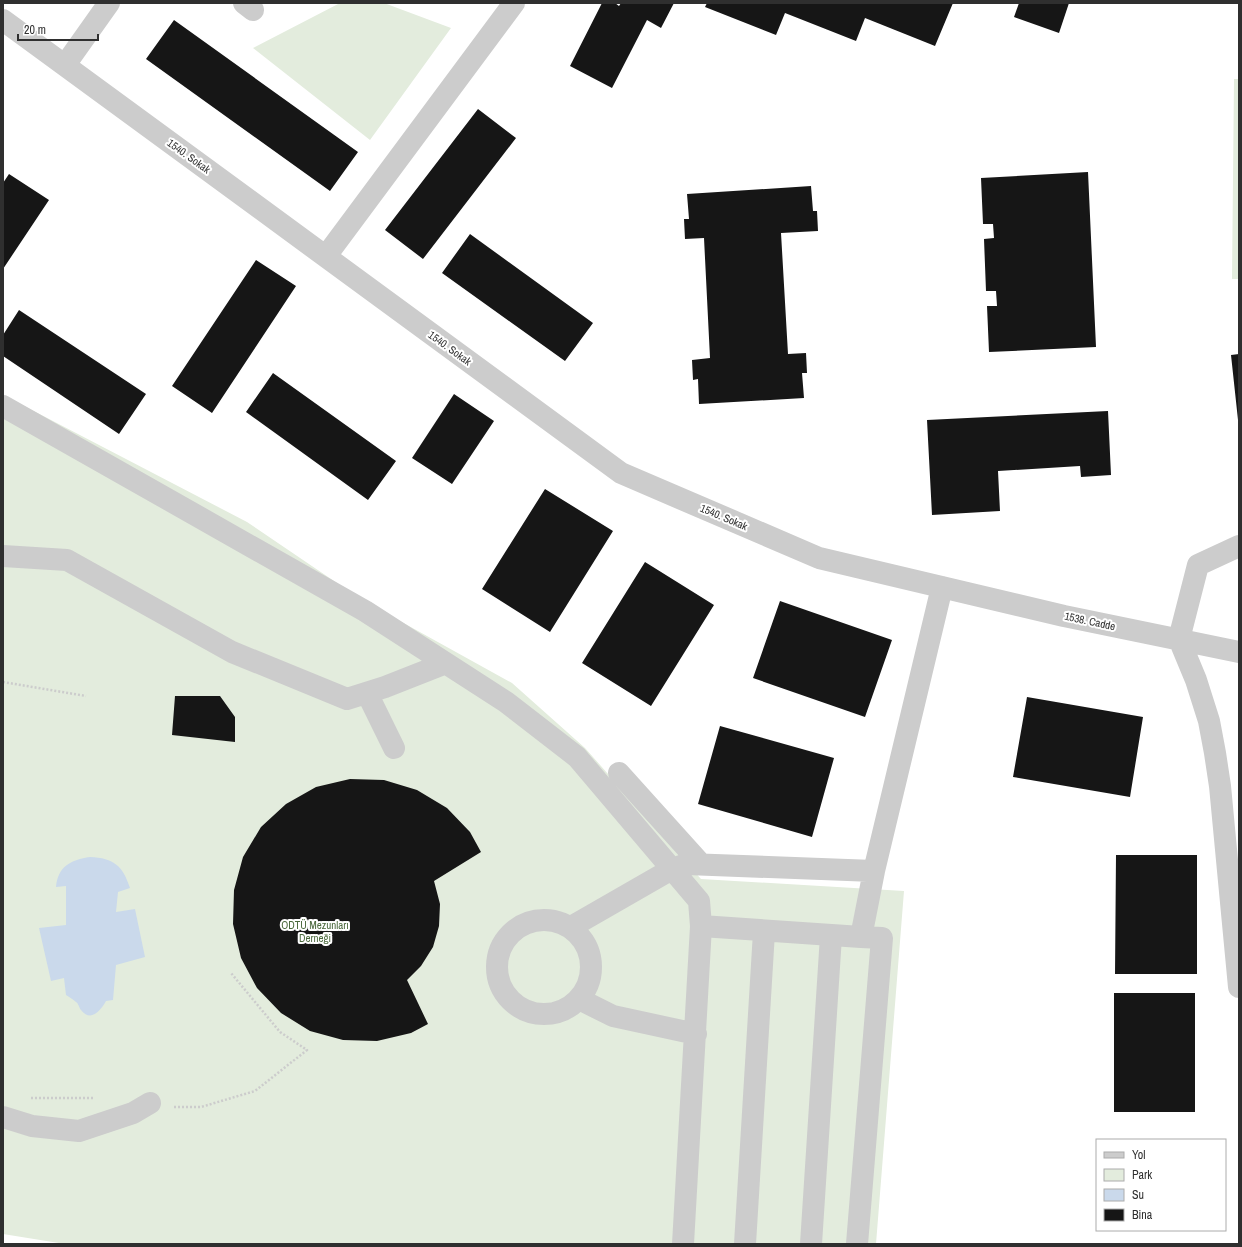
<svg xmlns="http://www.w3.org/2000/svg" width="1242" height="1247" font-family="'Archivo Narrow',sans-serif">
	<rect width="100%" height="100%" fill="#fff"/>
	<path fill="#e3ecdd" d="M340,3H384L451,28L370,140L253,48Z
		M1234,79H1239V279H1232Z
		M3,395L247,522L362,600L512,683L585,748L701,879L904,891L876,1244H65L3,1234Z"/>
	<path fill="#cad9eb" d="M90,857C114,858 123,866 130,888L118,892L116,912L135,909L145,957L116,965L113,1000L106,1001C101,1010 91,1023 81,1010C79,1008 79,1004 76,1002C73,999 69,997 66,995L64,978L51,981L39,928L66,925V886L56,887C58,866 71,860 90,857Z"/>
	<path fill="#161616" d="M602,3H615L619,6L621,3H674L661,28L647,20L612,88L570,66Z
		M707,3H953L935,46L865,18L856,41L785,13L776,35L705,7Z
		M1019,3H1069L1059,33L1014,17Z
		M174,20L358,152L330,191L146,59Z
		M478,109L516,138L423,259L385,230Z
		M1088,172L1096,347L989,352L987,306H997L996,291H986L984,239L994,238L993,224H983L981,178Z
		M9,174L49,200L3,269V183Z
		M811,186L813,211H817L818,231L781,233L788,354L806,353L807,373H802L804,398L699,404L698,379L693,380L692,360L710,358L704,238L685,239L684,219H689L687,194Z
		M470,234L593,323L565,361L442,273Z
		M256,260L296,286L212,413L172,386Z
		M19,310L146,394L119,434L3,356V335Z
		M1239,354V420H1238L1231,355Z
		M273,373L396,461L368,500L246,412Z
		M454,394L494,421L452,484L412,458Z
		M1108,411L1111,475L1081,477L1080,466L998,471L1000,511L932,515L927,420Z
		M545,489L613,531L550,632L482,589Z
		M645,562L714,605L651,706L582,663Z
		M780,601L892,640L865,717L753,678Z
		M175,696H220L235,717V742L172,735Z
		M1027,697L1143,717L1130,797L1013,777Z
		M720,726L834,758L812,837L698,804Z
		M350,779L384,780L417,790L447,808L470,832L481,852L434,881L440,904L439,926L433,947L421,966L407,980L428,1024L411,1033L377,1041L343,1040L310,1031L281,1013L257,988L241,958L233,924L234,890L243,857L261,827L286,804L316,787Z
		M1116,855H1197V974H1115Z
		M1114,993H1195V1112H1114Z"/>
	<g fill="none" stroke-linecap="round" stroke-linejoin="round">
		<path stroke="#ccc" stroke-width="2.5" stroke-dasharray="2 2" stroke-linecap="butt" d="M3,682L86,696
			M31,1098H94
			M174,1107H201L255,1091L307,1050L280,1032L231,973"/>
		<path stroke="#ccc" stroke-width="22" d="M244,3L253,10
			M3,20L621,473L819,558L1064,616L1239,652
			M65,65L109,3
			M326,256L514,3
			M3,406L365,611L506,702L577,757L699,901L701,926L683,1244
			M1239,546L1198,565L1179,639L1196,680L1209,721L1215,753L1220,786L1239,987
			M3,556L67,560L232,652L347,699L385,687L446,663
			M367,693L394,748
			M619,773L701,864
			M497 967a47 47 0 1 1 94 0a47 47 0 1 1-94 0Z
			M701,926L861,937L874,871
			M571,927L672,869L687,864L874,871L942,587
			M579,999L613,1016L696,1034
			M3,1117L32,1126L79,1131L133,1113L150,1103
			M745,1244L764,932
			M811,1244L831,936
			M857,1244L882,938L861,937"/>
	</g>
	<g text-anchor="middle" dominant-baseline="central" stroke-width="4" stroke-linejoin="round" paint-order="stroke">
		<g font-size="11" fill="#2f2f2f" stroke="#fff">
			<text transform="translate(189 156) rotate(36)">1540. Sokak</text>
			<text transform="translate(450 348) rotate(36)">1540. Sokak</text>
			<text transform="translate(724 517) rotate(23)">1540. Sokak</text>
			<text transform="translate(1090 621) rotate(12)">1538. Cadde</text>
		</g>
		<g font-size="11" fill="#4b693d" stroke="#fff">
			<text x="315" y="925">ODTÜ Mezunları<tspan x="315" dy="13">Derneği</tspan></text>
		</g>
	</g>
	<rect width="1242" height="1247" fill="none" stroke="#2f2f2f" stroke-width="8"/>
	<rect x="1096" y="1139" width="130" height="92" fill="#ffffff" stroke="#acacac"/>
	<rect x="1104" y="1152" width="20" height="6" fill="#cccccc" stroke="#acacac"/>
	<text x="1132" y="1159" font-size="12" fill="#2f2f2f">Yol</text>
	<rect x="1104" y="1169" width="20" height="12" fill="#e3ecdd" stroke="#acacac"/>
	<text x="1132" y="1179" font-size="12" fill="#2f2f2f">Park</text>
	<rect x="1104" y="1189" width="20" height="12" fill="#cad9eb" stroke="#acacac"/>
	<text x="1132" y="1199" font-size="12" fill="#2f2f2f">Su</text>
	<rect x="1104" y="1209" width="20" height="12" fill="#161616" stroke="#acacac"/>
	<text x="1132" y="1219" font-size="12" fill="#2f2f2f">Bina</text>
	<path d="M18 34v6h80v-6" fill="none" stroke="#2f2f2f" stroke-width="2"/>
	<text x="24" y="34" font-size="12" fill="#2f2f2f" stroke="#ffffff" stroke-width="3" paint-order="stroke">20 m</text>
</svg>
